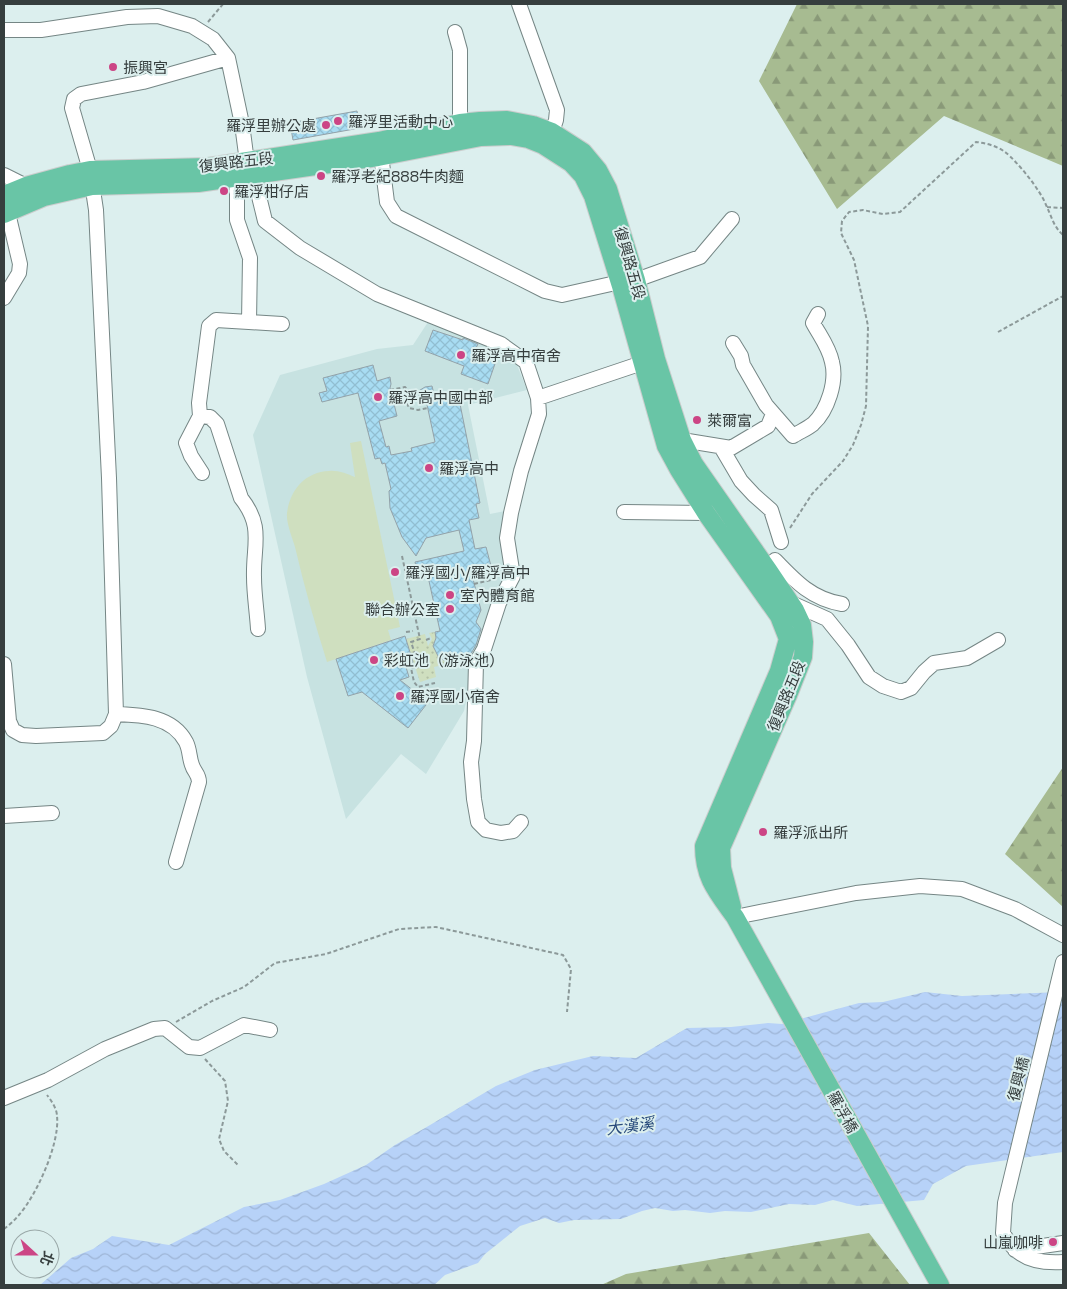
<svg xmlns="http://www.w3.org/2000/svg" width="1067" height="1289" font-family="'Space Grotesk','Noto Sans TC',sans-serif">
	<defs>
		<pattern id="forest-firs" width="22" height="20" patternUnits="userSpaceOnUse" patternTransform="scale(1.25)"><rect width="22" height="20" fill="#a7bb91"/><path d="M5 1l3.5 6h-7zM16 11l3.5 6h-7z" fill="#899978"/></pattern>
		<pattern id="park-dots" width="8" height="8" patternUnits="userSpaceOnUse" patternTransform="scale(1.25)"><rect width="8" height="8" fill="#cfdfbf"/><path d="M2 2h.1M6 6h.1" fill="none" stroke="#b2c0a5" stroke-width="1.8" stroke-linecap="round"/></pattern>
		<pattern id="water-waves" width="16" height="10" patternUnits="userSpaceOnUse" patternTransform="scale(1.25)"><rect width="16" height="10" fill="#b7d2f8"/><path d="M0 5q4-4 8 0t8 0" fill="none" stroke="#9eb5d6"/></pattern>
		<pattern id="building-cross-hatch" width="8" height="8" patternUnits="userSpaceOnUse" patternTransform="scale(1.25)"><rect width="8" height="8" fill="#a8dcf2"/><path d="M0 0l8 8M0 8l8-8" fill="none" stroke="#91bed1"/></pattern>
	</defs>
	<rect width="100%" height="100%" fill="#dcefee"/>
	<path fill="#c7e2e1" d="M428,322L497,351L517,365L527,390L468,405L490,514L505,511L502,543L503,559L507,569V575L474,663L464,711L426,774L401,754L346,819L307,677L253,435L280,375L377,349L413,345Z"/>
	<path fill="#cfdfbf" d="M361,441L400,627L388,630L391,640L327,662C315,624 304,586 295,547C292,537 286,523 287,513C290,490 305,472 329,471C338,470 347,474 355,477L350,443Z"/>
	<path fill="url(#forest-firs)" d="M797,4H1063V166L944,116L837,209L759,81Z
		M1063,767V907L1005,854Z
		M869,1233L910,1285H601L626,1274Z"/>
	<path fill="url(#park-dots)" d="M435,632L436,638L433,646L439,658L444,657L446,661L450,663L434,667L436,677L420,682L406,639L425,634L428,646L432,639L429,633Z"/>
	<path fill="url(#water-waves)" d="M925,992L962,996L1063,992V1152L966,1166L933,1184L924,1200L857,1206L833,1200L815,1205L789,1204L751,1212L725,1211L710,1213L685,1210L673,1211L655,1208L642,1211L621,1219L574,1220L559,1223L545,1218L520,1226L485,1254L478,1263L445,1275L434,1285H40L71,1258L93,1249L112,1236L169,1245L244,1207L280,1200L324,1184L366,1165L395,1145L425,1128L496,1086L535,1070L593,1056L636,1058L687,1028L731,1027L768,1023L782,1024L859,1003L883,1002Z"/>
	<path fill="url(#building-cross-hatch)" stroke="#93a2a9" d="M357,111L360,128L293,140L290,123Z
		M433,330L463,340V338L478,344L475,350L497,358L488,384L461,374L464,366L425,351Z
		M373,365L377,381L390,377L391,384L390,388L397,416L379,421L386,447L389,446L391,455L412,451L411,448L435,442L426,400L421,398L417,392L425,387L432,386L434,394L451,391L453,405L460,404L480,503L476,504L479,518L469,520L475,549L486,547L491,566L488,571L472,575L481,610L476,622L481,629L476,645L468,659L455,660L450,663L439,658L433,646L436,638L435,632L440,631L427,572L418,574L415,562L464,551L459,530L426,538L416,556L402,537L390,508L389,491L391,489L385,463L382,464L380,458L375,459L358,393L322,402L319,393L327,391L323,378Z
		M405,636L413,662L405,664L409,677L400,680L414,691L417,700L424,690L433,696L408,728L362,692L348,696L336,659Z"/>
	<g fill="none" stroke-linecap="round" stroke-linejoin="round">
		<defs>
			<path id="minor" d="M519,4L557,110L556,120L552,132
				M4,30H41L127,17L158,16L192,26L213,39L228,58L242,124L247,162L254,176L265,221L300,248L377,294L501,344L526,362L538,398L539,414L521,471L511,513L507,538L513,576L499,603L484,649L476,663L474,741L471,762L474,799L478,822L486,830L501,833L513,831L521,822
				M455,32L460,50V123L468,128
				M380,147L387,202L396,216L545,291L562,295L620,282L636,280L700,257L732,219
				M4,175L26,186
				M4,298L19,273L20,264L8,213
				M249,322L282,324
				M733,343L741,356L743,365L766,405L793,436C799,432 807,429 813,424C828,410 837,381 832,362C829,347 820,336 813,323L818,314
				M538,398L651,360
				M200,416L210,417L217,424L241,498C264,527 253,545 254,577C254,594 257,612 258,629
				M676,442L682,440L731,448L768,426L773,414
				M721,447L741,481L754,495L771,510L781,542
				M202,473L191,456L186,443L200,416L199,403L209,326L216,320L249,322L250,258L237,220V178L241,171
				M624,512L706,513
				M775,560C796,582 812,599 842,604
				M789,602L827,619L848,645L869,677L883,686L901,692L911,688L924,672L934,663L967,658L998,640
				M4,664L9,721L13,730L22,735L36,736L103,733L111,726L116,714L109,478L96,210L90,170L72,108L74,99L81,94L143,82L228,58
				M116,714C142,715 172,716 186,742C190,750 189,757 192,765C194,772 199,774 199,782L176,862
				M4,816L52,813
				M735,917L856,893L920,886L962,889L1015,909L1063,935
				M1063,962L1005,1203L1003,1233C1006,1238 1010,1245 1015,1249C1027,1261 1047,1263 1063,1262
				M4,1098L48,1080L105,1049L154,1029L165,1028L189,1047L200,1048L244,1025L270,1030
				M1015,1250L1063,1243"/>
			<path id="major" d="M4,195L26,186L70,174L90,170L208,167L379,141L460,123L480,121L507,120L533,125L552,132L583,152L598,170L608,189L636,280L656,359L682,440L694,464L768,570L795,610L802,625L804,642L803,657L788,695L721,848L722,868L732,907
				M4,214L44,197L92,186L198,183L378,157L481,137L511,136L528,139L543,145L571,163L583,176L593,196L621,286L666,446L679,470L706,513L779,616L788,639L779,671L704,846C704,878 717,892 735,917L940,1285"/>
		</defs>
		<use href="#minor" stroke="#758685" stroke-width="16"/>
		<use href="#major" stroke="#cbcdcd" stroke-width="20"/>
		<path stroke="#8c9999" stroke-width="2" stroke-dasharray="4 2.5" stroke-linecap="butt" d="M208,22L223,4
			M1047,207L1063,208
			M998,332L1063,296
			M390,390L405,387L408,390L407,403L409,408L418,410L428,408
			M790,528L812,494L843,461L853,445L861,425L866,406L868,326L854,260L841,233L842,221L849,212L863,210L883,214L900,212L976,142C986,143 997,146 1005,152C1017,161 1041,191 1046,205C1052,217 1053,226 1063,235
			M402,556L420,639L411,642L419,666L411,668L414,682L418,687L435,683
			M474,584L499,578
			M406,632L413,631
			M426,640L431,638
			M176,1022L212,1001L244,987L275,963L326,954L399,929L436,927L563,955L571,969L567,1012
			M205,1059L225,1081L228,1101L219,1139L224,1151L239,1166
			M4,1229C9,1225 14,1221 18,1216C37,1195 60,1143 57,1116C57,1109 51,1100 47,1095"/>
		<use href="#minor" stroke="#fff" stroke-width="14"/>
		<use href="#major" stroke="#69c5a6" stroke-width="18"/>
	</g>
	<g fill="#cc4585" stroke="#dcefee" stroke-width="2">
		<circle cx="113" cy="67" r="5"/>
		<circle cx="338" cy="121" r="5"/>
		<circle cx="326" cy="125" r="5"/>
		<circle cx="321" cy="176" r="5"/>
		<circle cx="224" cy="191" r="5"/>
		<circle cx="461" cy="355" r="5"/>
		<circle cx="378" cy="397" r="5"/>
		<circle cx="697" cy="420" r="5"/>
		<circle cx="429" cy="468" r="5"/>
		<circle cx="395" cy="572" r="5"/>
		<circle cx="450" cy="595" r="5"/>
		<circle cx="450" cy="609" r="5"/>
		<circle cx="374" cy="660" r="5"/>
		<circle cx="400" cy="696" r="5"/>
		<circle cx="763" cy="832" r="5"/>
		<circle cx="1053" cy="1242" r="5"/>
	</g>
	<g text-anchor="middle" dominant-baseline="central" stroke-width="4" stroke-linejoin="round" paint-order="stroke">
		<g font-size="15" fill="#363e3e" stroke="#dcefee" text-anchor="start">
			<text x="123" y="67">振興宮</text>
			<text x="348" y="121">羅浮里活動中心</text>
			<text x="316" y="125" text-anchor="end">羅浮里辦公處</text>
			<text x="331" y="176">羅浮老紀888牛肉麵</text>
			<text x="234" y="191">羅浮柑仔店</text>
			<text x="471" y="355">羅浮高中宿舍</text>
			<text x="388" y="397">羅浮高中國中部</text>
			<text x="707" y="420">萊爾富</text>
			<text x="439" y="468">羅浮高中</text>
			<text x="405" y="572">羅浮國小/羅浮高中</text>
			<text x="460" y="595">室內體育館</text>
			<text x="440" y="609" text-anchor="end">聯合辦公室</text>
			<text x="384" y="660">彩虹池（游泳池）</text>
			<text x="410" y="696">羅浮國小宿舍</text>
			<text x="773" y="832">羅浮派出所</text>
			<text x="1043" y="1242" text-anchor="end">山嵐咖啡</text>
		</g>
		<g font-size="15" fill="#363e3e" stroke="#dcefee">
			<text transform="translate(236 162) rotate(-7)">復興路五段</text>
			<text transform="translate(630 263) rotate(74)">復興路五段</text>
			<text transform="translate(786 696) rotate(-68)">復興路五段</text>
			<text transform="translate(1018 1079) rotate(-76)">復興橋</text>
			<text transform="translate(843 1112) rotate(61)">羅浮橋</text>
		</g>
		<g font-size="16" font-style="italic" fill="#284a7b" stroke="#dcefee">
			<text transform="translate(630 1126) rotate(-7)">大漢溪</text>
		</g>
	</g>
	<rect width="1067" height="1289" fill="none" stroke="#363e3e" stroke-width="10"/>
	<g transform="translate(35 1254) rotate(111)"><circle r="24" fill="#dcefee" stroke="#9aa8a8"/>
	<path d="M0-4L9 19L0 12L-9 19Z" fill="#cc4585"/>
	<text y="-8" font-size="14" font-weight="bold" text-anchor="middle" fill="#363e3e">北</text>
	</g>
</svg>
